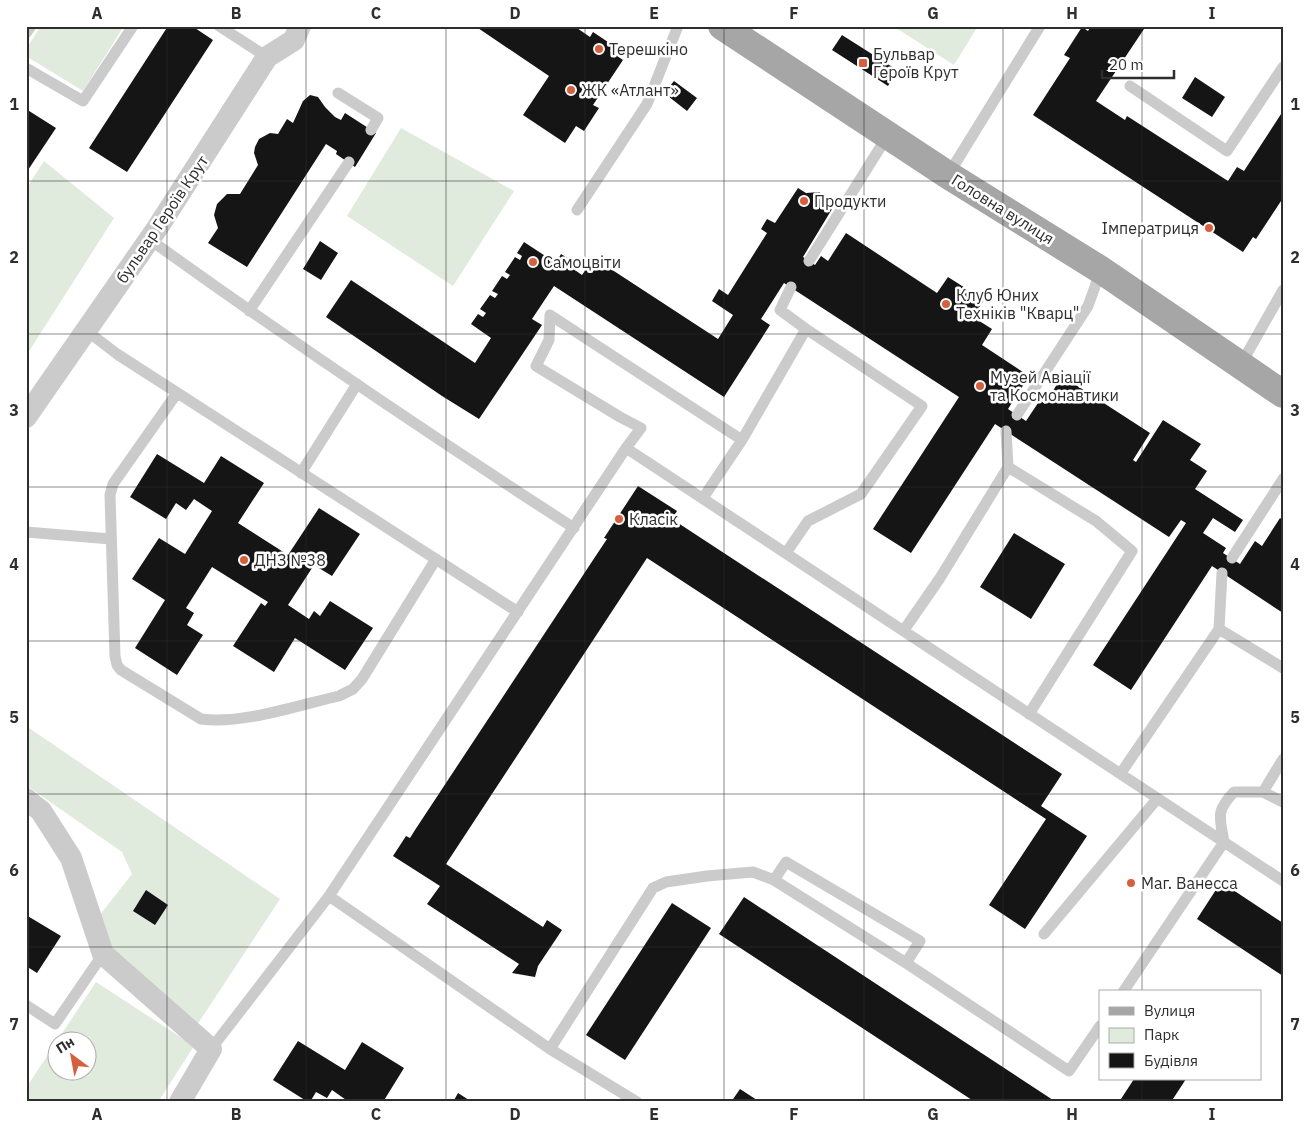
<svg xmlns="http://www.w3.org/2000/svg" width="1309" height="1128" font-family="'IBM Plex Sans',sans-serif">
	<rect width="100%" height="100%" fill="#fff"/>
	<path fill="#e0eadd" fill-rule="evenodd" d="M41,26H124L83,91L26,56V49Z
		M893,26H978L954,65Z
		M401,128L514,191L453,286L347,216Z
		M44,161L114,218L26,356V189Z
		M26,726L280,899L197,1025L85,934L132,874L122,852L26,785Z
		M96,982L194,1046L158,1102H26V1088ZM58,1040H88V1070H58Z"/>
	<path fill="#151515" d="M168,26H192L213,40L127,172L89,148Z
		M475,26H574L590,37L593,32L614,46L610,51L623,60L593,105L599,108L584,131L576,126L565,143L523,115L549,76Z
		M1091,26H1146L1096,101L1125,120L1127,116L1228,181L1237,167L1244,171L1283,111V198L1256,239L1253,237L1243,252L1033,115L1070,58L1064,55L1082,27L1088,31Z
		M842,35L897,70L888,86L832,50Z
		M1195,77L1225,97L1212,117L1182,98Z
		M674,81L697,98L687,111L664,93Z
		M310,95L318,97L325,107L335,117L341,120L345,113L376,133L355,167L336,154L337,151L326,144L247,267L208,243L218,228L214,215L217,204L227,194H240L258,165L254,153L255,147L259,139L270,133L278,134L287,119L293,123L303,101Z
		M26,109L56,128L26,173Z
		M798,188L806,193L820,192L825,205L832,209L803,257L815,265L821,256L828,261L846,233L937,293L948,277L984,300L973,317L992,329L982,345L1029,376L1008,409L1026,421L1040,400L1045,404L1062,376L1150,433L1133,460L1136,462L1163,420L1201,444L1190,460L1207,471L1195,489L1243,520L1235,532L1213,518L1203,533L1226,548L1223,553L1240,564L1255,541L1262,546L1280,518L1283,520V613L1212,566L1131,690L1093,665L1186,523L1181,520L1169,537L995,424L911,553L873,529L959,397L784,283L761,319L770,325L724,397L554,286L532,319L542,325L479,419L442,396L326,317L351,280L475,363L491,338L471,324L478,314L483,317L486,313L480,309L490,295L495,298L498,294L492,291L502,276L507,279L510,275L505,272L515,257L520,260L522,256L517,253L524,242L556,263L561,254L572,261L569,266L582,275L594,258L718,339L733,315L712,301L719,289L728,295L767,233L761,229L767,219L775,223Z
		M320,241L338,253L321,280L303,269Z
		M157,454L204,483L221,456L264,483L238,523L288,555L319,508L360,534L332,576L314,565L288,605L309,619L314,611L320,616L330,601L373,628L345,670L295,638L274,672L233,646L261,603L265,606L268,602L212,567L186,608L194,613L187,625L203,635L177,675L135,648L165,600L132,579L159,538L185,554L212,511L194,499L186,510L176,503L166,519L130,497Z
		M638,486L677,511L672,519L1062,774L1041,806L1087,836L1025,929L989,905L1046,819L647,558L446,864L543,927L547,920L562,930L538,966L535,977L512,973L519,964L427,904L440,886L393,856L406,836L410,838L415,830L595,557L607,539L604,538Z
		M1014,533L1065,564L1031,619L980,587Z
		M1221,882L1283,923V976L1197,919Z
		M146,890L168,905L155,925L133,911Z
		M744,897L817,945L1056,1102H975L719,934Z
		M672,903L711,928L625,1060L586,1035Z
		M26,915L61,936L37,973L26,966Z
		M298,1041L345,1070L362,1042L404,1068L383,1102H349L332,1090L327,1098L316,1092L310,1102H308L273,1080Z
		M1134,1079H1186L1171,1102H1119Z
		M740,1089L760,1102H731Z
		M458,1093L472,1102H453Z"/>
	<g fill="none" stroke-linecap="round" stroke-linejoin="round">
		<path stroke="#cbcbcb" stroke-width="11" d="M219,26L267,57
			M26,33L31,26
			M26,68L83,101L133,26
			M1130,86L1227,151L1283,67
			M338,93L378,118L371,130
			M948,175L1040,26
			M577,210L647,104L678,26
			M149,239C288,339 430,435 574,528
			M809,261L888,135
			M791,287L780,310L806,329
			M249,311L349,162
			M550,315L742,440
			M550,315L549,340L536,366L620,417L641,428L626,448
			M87,331L117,354L518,612
			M1240,366L1283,290
			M177,393L113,484L110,495L115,656L117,665L121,670L201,719C241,725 299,705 339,696L353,689L362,679L436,559
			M1017,415L1088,306L1101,270
			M1008,467L1096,521L1132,551L1029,714
			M301,473L357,384
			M703,498L742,440L806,329L922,406L861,494L808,521L786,553
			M26,532L111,539
			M1232,558L1283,479
			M1219,629L1283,668
			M904,630L940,578L1008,467L1006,431
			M1121,773L1219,629L1222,573
			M1263,792L1283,759
			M774,880L786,862L920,941L906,963
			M329,896L550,1049L637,1102
			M1044,934L1157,799
			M1123,992L1224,842C1220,817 1215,812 1234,792H1263L1283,802
			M26,1005L55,1024L103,954
			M211,1049L329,896L626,448L1283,881
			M550,1049L653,888L666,882L707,876L753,872L774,880L906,963L1069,1071L1100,1026"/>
		<path stroke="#cbcbcb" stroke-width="22" d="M26,417L158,227L267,57L294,40L300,26
			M26,799L41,811L71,858L103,954L211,1049L180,1102"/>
		<path stroke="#a6a6a6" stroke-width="28" d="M722,26L948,175L1101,270L1283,394"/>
	</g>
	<path fill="none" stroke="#2e2e2e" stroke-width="1" stroke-opacity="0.55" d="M167,26V1102M306,26V1102M446,26V1102M585,26V1102M724,26V1102M864,26V1102M1003,26V1102M1142,26V992M26,181H1283M26,334H1283M26,487H1283M26,641H1283M26,794H1283M26,947H1283M1142,1079V1102"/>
	<g fill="#d65f3f" stroke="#fff" stroke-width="2">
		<circle cx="599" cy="49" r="5"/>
		<rect x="858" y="58" width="10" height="10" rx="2.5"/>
		<circle cx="571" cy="90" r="5"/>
		<circle cx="804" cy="201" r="5"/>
		<circle cx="1209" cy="228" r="5"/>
		<circle cx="533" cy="262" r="5"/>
		<circle cx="946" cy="304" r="5"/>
		<circle cx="980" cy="386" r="5"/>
		<circle cx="619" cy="519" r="5"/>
		<circle cx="244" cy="560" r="5"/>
		<circle cx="1131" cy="883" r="5"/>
	</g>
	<g text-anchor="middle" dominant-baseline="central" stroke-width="5" stroke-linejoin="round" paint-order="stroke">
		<g font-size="16" fill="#2e2e2e" stroke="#fff" text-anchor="start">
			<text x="609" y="49">Терешкіно</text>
			<text x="873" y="54">Бульвар<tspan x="873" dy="18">Героїв Крут</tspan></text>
			<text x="581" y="90">ЖК «Атлант»</text>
			<text x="814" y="201">Продукти</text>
			<text x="1199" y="228" text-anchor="end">Імператриця</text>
			<text x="543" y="262">Самоцвіти</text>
			<text x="956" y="295">Клуб Юних<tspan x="956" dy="18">Техніків "Кварц"</tspan></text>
			<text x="990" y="377">Музей Авіації<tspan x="990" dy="18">та Космонавтики</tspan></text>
			<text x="629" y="519">Класік</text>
			<text x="254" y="560">ДНЗ №38</text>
			<text x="1141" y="883">Маг. Ванесса</text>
		</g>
		<g font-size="16" fill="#2e2e2e" stroke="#fff">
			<text transform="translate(1003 209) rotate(32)">Головна вулиця</text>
			<text transform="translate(162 219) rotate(-56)">бульвар Героїв Крут</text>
		</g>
	</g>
	<rect width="1309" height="1128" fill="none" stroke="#ffffff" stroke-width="55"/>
	<rect x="1099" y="990" width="162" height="90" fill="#ffffff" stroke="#ababab"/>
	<rect x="1109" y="1007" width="25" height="8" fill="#a6a6a6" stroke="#ababab"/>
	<text x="1144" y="1016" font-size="15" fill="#2e2e2e">Вулиця</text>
	<rect x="1109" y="1028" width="25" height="15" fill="#e0eadd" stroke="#ababab"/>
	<text x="1144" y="1040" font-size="15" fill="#2e2e2e">Парк</text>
	<rect x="1109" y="1053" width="25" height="15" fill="#151515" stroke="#ababab"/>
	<text x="1144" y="1066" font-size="15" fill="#2e2e2e">Будівля</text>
	<g transform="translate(72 1056) rotate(328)"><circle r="24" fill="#ffffff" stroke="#ababab"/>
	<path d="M0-4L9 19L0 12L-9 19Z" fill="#d65f3f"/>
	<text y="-8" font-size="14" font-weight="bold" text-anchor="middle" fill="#2e2e2e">Пн</text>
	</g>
	<path d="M1102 70v8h72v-8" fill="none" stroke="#2e2e2e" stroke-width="2.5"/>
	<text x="1109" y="70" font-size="15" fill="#2e2e2e" stroke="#ffffff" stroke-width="4" paint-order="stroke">20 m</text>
	<rect x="28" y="28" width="1254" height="1072" fill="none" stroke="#2e2e2e" stroke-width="2"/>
	<g font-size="16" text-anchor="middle" font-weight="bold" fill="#2e2e2e">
		<text x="97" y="19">A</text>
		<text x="236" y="19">B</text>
		<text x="376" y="19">C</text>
		<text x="515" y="19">D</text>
		<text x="654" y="19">E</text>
		<text x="794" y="19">F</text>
		<text x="933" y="19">G</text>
		<text x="1072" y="19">H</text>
		<text x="1212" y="19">I</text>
		<text x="14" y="110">1</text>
		<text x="1295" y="110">1</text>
		<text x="14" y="263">2</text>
		<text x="1295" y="263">2</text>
		<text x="14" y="416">3</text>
		<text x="1295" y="416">3</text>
		<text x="14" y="570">4</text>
		<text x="1295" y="570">4</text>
		<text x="14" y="723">5</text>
		<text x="1295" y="723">5</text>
		<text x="14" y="876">6</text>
		<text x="1295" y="876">6</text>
		<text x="14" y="1030">7</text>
		<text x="1295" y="1030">7</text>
		<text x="97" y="1120">A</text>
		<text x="236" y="1120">B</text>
		<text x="376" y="1120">C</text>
		<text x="515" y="1120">D</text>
		<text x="654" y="1120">E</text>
		<text x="794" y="1120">F</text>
		<text x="933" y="1120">G</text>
		<text x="1072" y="1120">H</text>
		<text x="1212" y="1120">I</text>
	</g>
</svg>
